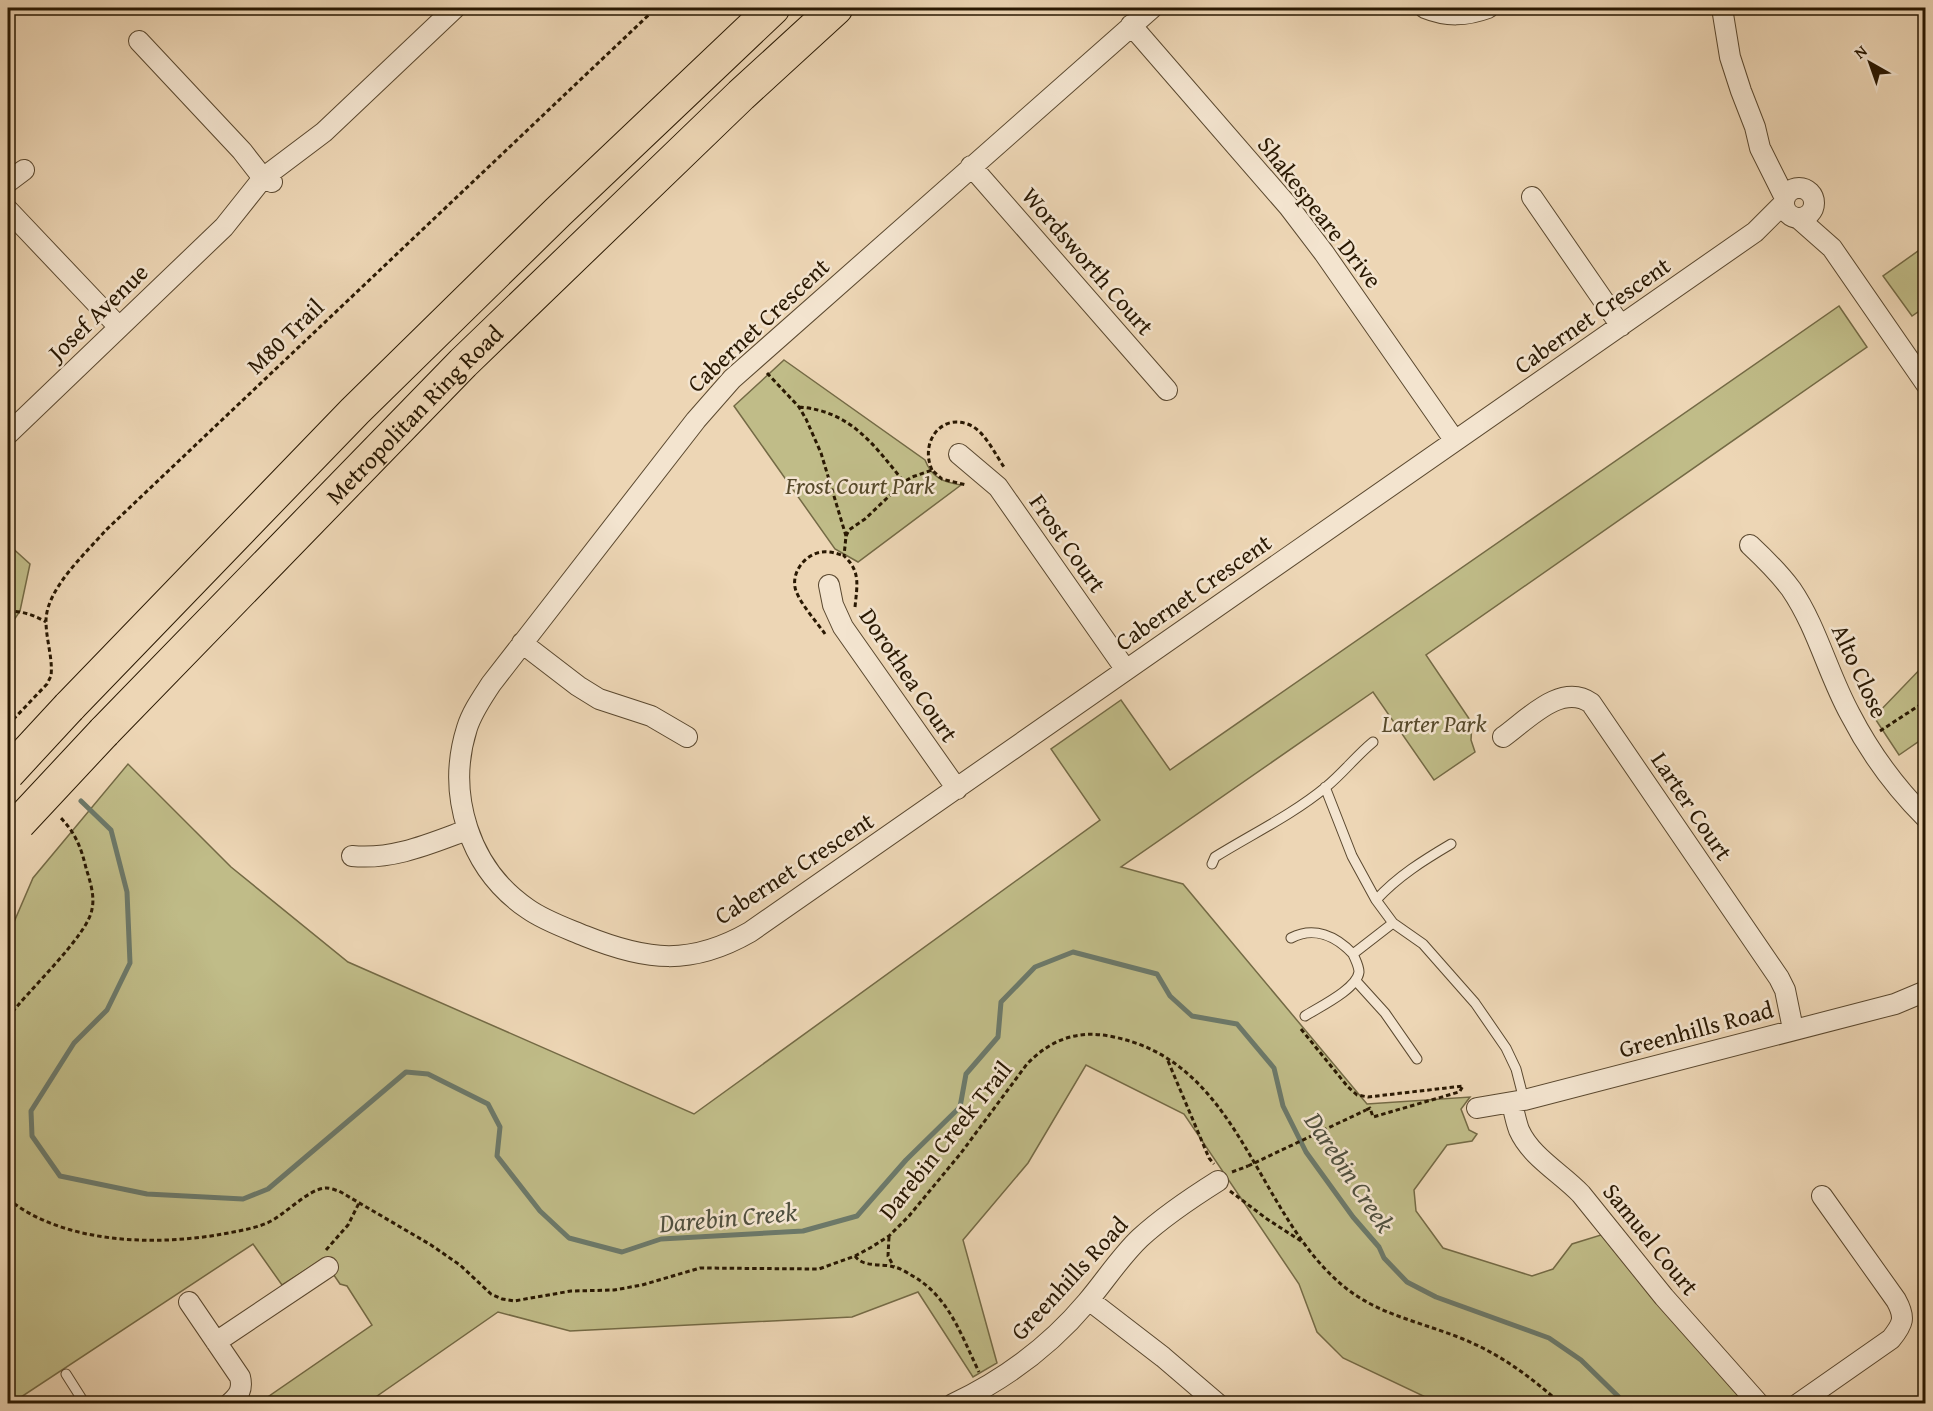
<svg xmlns="http://www.w3.org/2000/svg" width="1933" height="1411" font-family="'Gentium Book Plus',serif">
	<rect width="100%" height="100%" fill="#edd6b5"/>
	<filter id="stains"><feTurbulence type="fractalNoise" baseFrequency=".00333" numOctaves="4"/><feColorMatrix values="0 0 0 0 .2 0 0 0 0 .09 0 0 0 0 .02 0 0 0 .5 -.17"/></filter>
	<radialGradient id="worn" r=".72"><stop offset=".6" stop-color="#630" stop-opacity="0"/><stop offset="1" stop-color="#630" stop-opacity=".3"/></radialGradient>
	<path fill="#c0bc88" stroke="#746a45" stroke-width="1.5" d="M1925,246V307L1912,316L1883,276Z
		M1839,306L1867,347L1426,655L1472,723L1471,740L1475,752L1434,780L1373,692L1121,867L1183,884L1367,1104L1470,1097L1461,1109L1469,1130L1477,1134L1472,1141L1447,1145L1414,1190L1416,1211L1443,1248L1532,1276L1553,1269L1572,1244L1604,1234L1749,1403H1438L1343,1358L1317,1332L1299,1284L1184,1114L1086,1065L1028,1163L963,1240L997,1363L973,1377L918,1292L852,1317L570,1331L498,1312L367,1403H259L372,1325L347,1286L340,1284L323,1259L282,1285L253,1244L12,1403L8,1404V936L33,878L128,764L231,867L348,962L694,1114L1100,820L1051,749L1121,700L1170,770Z
		M784,360L925,460C932,478 943,482 961,485L858,562L835,549L734,406Z
		M8,544L30,564L20,611L8,629Z
		M1925,664V737L1899,755L1874,717Z"/>
	<g fill="none" stroke-linecap="round" stroke-linejoin="round">
		<path stroke="#6c796a" stroke-width="5" d="M8,733H10
			M81,801L111,830L127,892L130,963L107,1010L74,1043L31,1111L32,1136L60,1176L147,1194L243,1199L268,1189L406,1072L428,1074L488,1104L500,1127L497,1156L540,1211L569,1238L622,1252L661,1239L803,1231L857,1216L906,1160L960,1107L966,1074L998,1037L1001,1002L1035,967L1073,952L1157,974L1170,996L1192,1016L1237,1024L1274,1068L1283,1106L1306,1152L1353,1217L1379,1247L1384,1258L1407,1282L1436,1297L1549,1338L1581,1360L1626,1404"/>
		<defs>
			<path id="service" d="M1325,787L1352,856L1376,900L1393,923L1423,944L1475,1003L1506,1048L1516,1069L1524,1100
				M1212,864L1215,857C1252,834 1292,815 1326,787C1343,773 1356,756 1373,742
				M1376,900C1398,876 1424,860 1451,844
				M1291,938C1314,926 1336,936 1353,954
				M1356,981L1385,1013L1417,1059
				M1305,1016C1319,1007 1357,989 1359,972C1359,966 1355,959 1353,954L1393,923
				M66,1374L85,1404"/>
			<path id="minor" d="M1152,8L732,379L696,420L491,684C482,698 472,712 467,728C446,794 469,869 528,909C545,921 566,928 585,936C647,961 691,966 750,932L1755,232L1784,203
				M1425,8C1447,17 1466,16 1488,8
				M1722,8L1730,57L1741,91L1755,127L1760,148L1785,198
				M1131,25L1289,207L1324,253L1455,441
				M139,41L242,151L263,178L272,182
				M971,166L1167,390
				M8,182L24,170
				M1784 203a15 15 0 1 1 30 0a15 15 0 1 1-30 0Z
				M1532,197L1621,326
				M8,210L119,327
				M1798,218L1832,248L1926,384
				M8,434L224,227L263,178L324,132L455,8
				M959,454L998,487L1126,670
				M1750,545C1765,559 1779,573 1791,589C1817,627 1828,674 1850,714C1869,751 1896,788 1926,818
				M829,585L833,605L843,627L957,789
				M522,643L578,686L599,699L651,716L687,737
				M1503,737C1527,720 1561,682 1591,703L1779,978L1785,990L1793,1029
				M352,856C393,860 429,844 467,830
				M1512,1103C1514,1112 1516,1122 1519,1130C1531,1157 1561,1173 1581,1194L1664,1297L1759,1404
				M1477,1108L1524,1100L1895,1004L1926,991
				M1089,1300L1163,1357L1218,1404
				M189,1302L240,1377C243,1389 239,1396 229,1404
				M216,1342L328,1267
				M953,1404C1006,1379 1050,1346 1087,1302C1105,1281 1120,1257 1140,1238C1164,1216 1191,1198 1218,1181
				M1798,1404L1891,1339C1903,1324 1906,1318 1896,1300L1822,1196"/>
			<g id="motorway">
				<path d="M69,707L355,411L558,212L773,8"/>
				<path id="s1" d="M104,732L463,363L741,95L836,8"/>
			</g>
		</defs>
		<use href="#service" stroke="#5a482f" stroke-width="11"/>
		<use href="#minor" stroke="#5a482f" stroke-width="22"/>
		<use href="#motorway" stroke="#291802" stroke-width="35"/>
		<path stroke="#291802" stroke-width="3" stroke-dasharray="4.5 3" stroke-linecap="butt" d="M767,373L799,407L806,419L821,453L846,536
			M799,407C851,411 874,445 904,482
			M932,470C919,441 943,411 972,426C986,434 995,454 1004,467
			M855,607C857,586 861,571 844,556L846,536L849,530L865,519L904,482L912,477L932,470L942,479L966,485
			M8,611C22,611 34,615 46,622
			M825,634C816,621 802,606 796,591C790,574 804,555 821,552C829,551 836,553 844,556
			M8,725L47,684L51,676C53,658 46,640 46,621C46,589 86,553 106,530L656,8
			M1880,731L1926,701
			M8,1018C26,992 88,936 92,909C95,896 90,881 86,868C81,847 75,832 59,816
			M1301,1029L1348,1087L1357,1095L1368,1097L1463,1086L1460,1091
			M1168,1061L1209,1158L1214,1164
			M1366,1110L1370,1108L1373,1117L1459,1092
			M1232,1172L1248,1166
			M1230,1191L1267,1219L1301,1241
			M8,1199C64,1244 155,1246 223,1234C238,1231 253,1229 267,1223C284,1216 309,1188 326,1188C330,1188 335,1190 339,1191L431,1245L460,1265L491,1294L502,1299L514,1301L571,1291L614,1290L642,1285L700,1268L819,1269L855,1256L870,1248L889,1236L909,1216L961,1153L1027,1064C1050,1040 1077,1030 1109,1036C1243,1060 1254,1216 1347,1289C1380,1315 1424,1323 1463,1339C1500,1354 1531,1377 1561,1404
			M889,1237L888,1256L894,1267
			M326,1250L348,1225L359,1203
			M855,1256C863,1268 883,1263 894,1267C900,1268 906,1272 911,1275C949,1296 961,1335 979,1372"/>
		<use href="#service" stroke="#f3e4cf" stroke-width="9"/>
		<use href="#minor" stroke="#f3e4cf" stroke-width="20"/>
		<use href="#motorway" stroke="#edd6b5" stroke-width="33"/>
		<defs>
			<path id="motorway-bridge" d="M8,773L69,707
				M19,823L104,732"/>
		</defs>
		<use href="#motorway-bridge" stroke="#291802" stroke-width="35" stroke-linecap="butt"/>
		<path stroke="#291802" stroke-width="3" stroke-dasharray="4.5 3" stroke-linecap="butt" d="M1248,1166L1366,1110"/>
		<use href="#motorway-bridge" stroke="#edd6b5" stroke-width="33"/>
	</g>
	<g text-anchor="middle" dominant-baseline="central" stroke-width="5" stroke-linejoin="round" paint-order="stroke">
		<g font-size="24" fill="#291802" stroke="#f3e4cf">
			<text transform="translate(1320 212) rotate(52)">Shakespeare Drive</text>
			<text transform="translate(1088 261) rotate(49)">Wordsworth Court</text>
			<text transform="translate(98 312) rotate(-44)">Josef Avenue</text>
			<text transform="translate(1592 315) rotate(-35)">Cabernet Crescent</text>
			<text transform="translate(758 325) rotate(-43)">Cabernet Crescent</text>
			<text transform="translate(285 336) rotate(-44)">M80 Trail</text>
			<text stroke="none"><textPath href="#s1" startOffset="444">Metropolitan Ring Road</textPath></text>
			<text transform="translate(1068 543) rotate(55)">Frost Court</text>
			<text transform="translate(1193 592) rotate(-35)">Cabernet Crescent</text>
			<text transform="translate(1860 671) rotate(65)">Alto Close</text>
			<text transform="translate(909 675) rotate(56)">Dorothea Court</text>
			<text transform="translate(1692 806) rotate(56)">Larter Court</text>
			<text transform="translate(794 868) rotate(-33)">Cabernet Crescent</text>
			<text transform="translate(1696 1029) rotate(-15)">Greenhills Road</text>
			<text transform="translate(945 1140) rotate(-51)">Darebin Creek Trail</text>
			<text transform="translate(1651 1239) rotate(51)">Samuel Court</text>
			<text transform="translate(1069 1278) rotate(-47)">Greenhills Road</text>
		</g>
		<g font-size="24" font-style="italic" fill="#56492a" stroke="#f3e4cf">
			<text x="860" y="485">Frost Court Park</text>
			<text x="1434" y="723">Larter Park</text>
		</g>
		<g font-size="26" font-style="italic" fill="#50503f" stroke="#f3e4cf">
			<text transform="translate(1350 1172) rotate(56)">Darebin Creek</text>
			<text transform="translate(728 1217) rotate(-5)">Darebin Creek</text>
		</g>
	</g>
	<rect width="1933" height="1411" fill="none" stroke="#edd6b5" stroke-width="30"/>
	<rect x="9" y="9" width="1915" height="1393" fill="none" stroke="#291802" stroke-width="3"/>
	<rect x="15" y="15" width="1903" height="1381" fill="none" stroke="#291802" stroke-width="1.5"/>
	<g transform="translate(1870 63) rotate(320)" stroke="#f3e4cf" stroke-width="4.5" paint-order="stroke">
	<path d="M0-4.5L10 22L0 15L-10 22Z" fill="#291802"/>
	<text y="-9" font-size="16" font-weight="bold" text-anchor="middle" fill="#291802">N</text>
	</g>
	<rect width="100%" height="100%" filter="url(#stains)"/>
	<rect width="100%" height="100%" fill="url(#worn)"/>
</svg>
